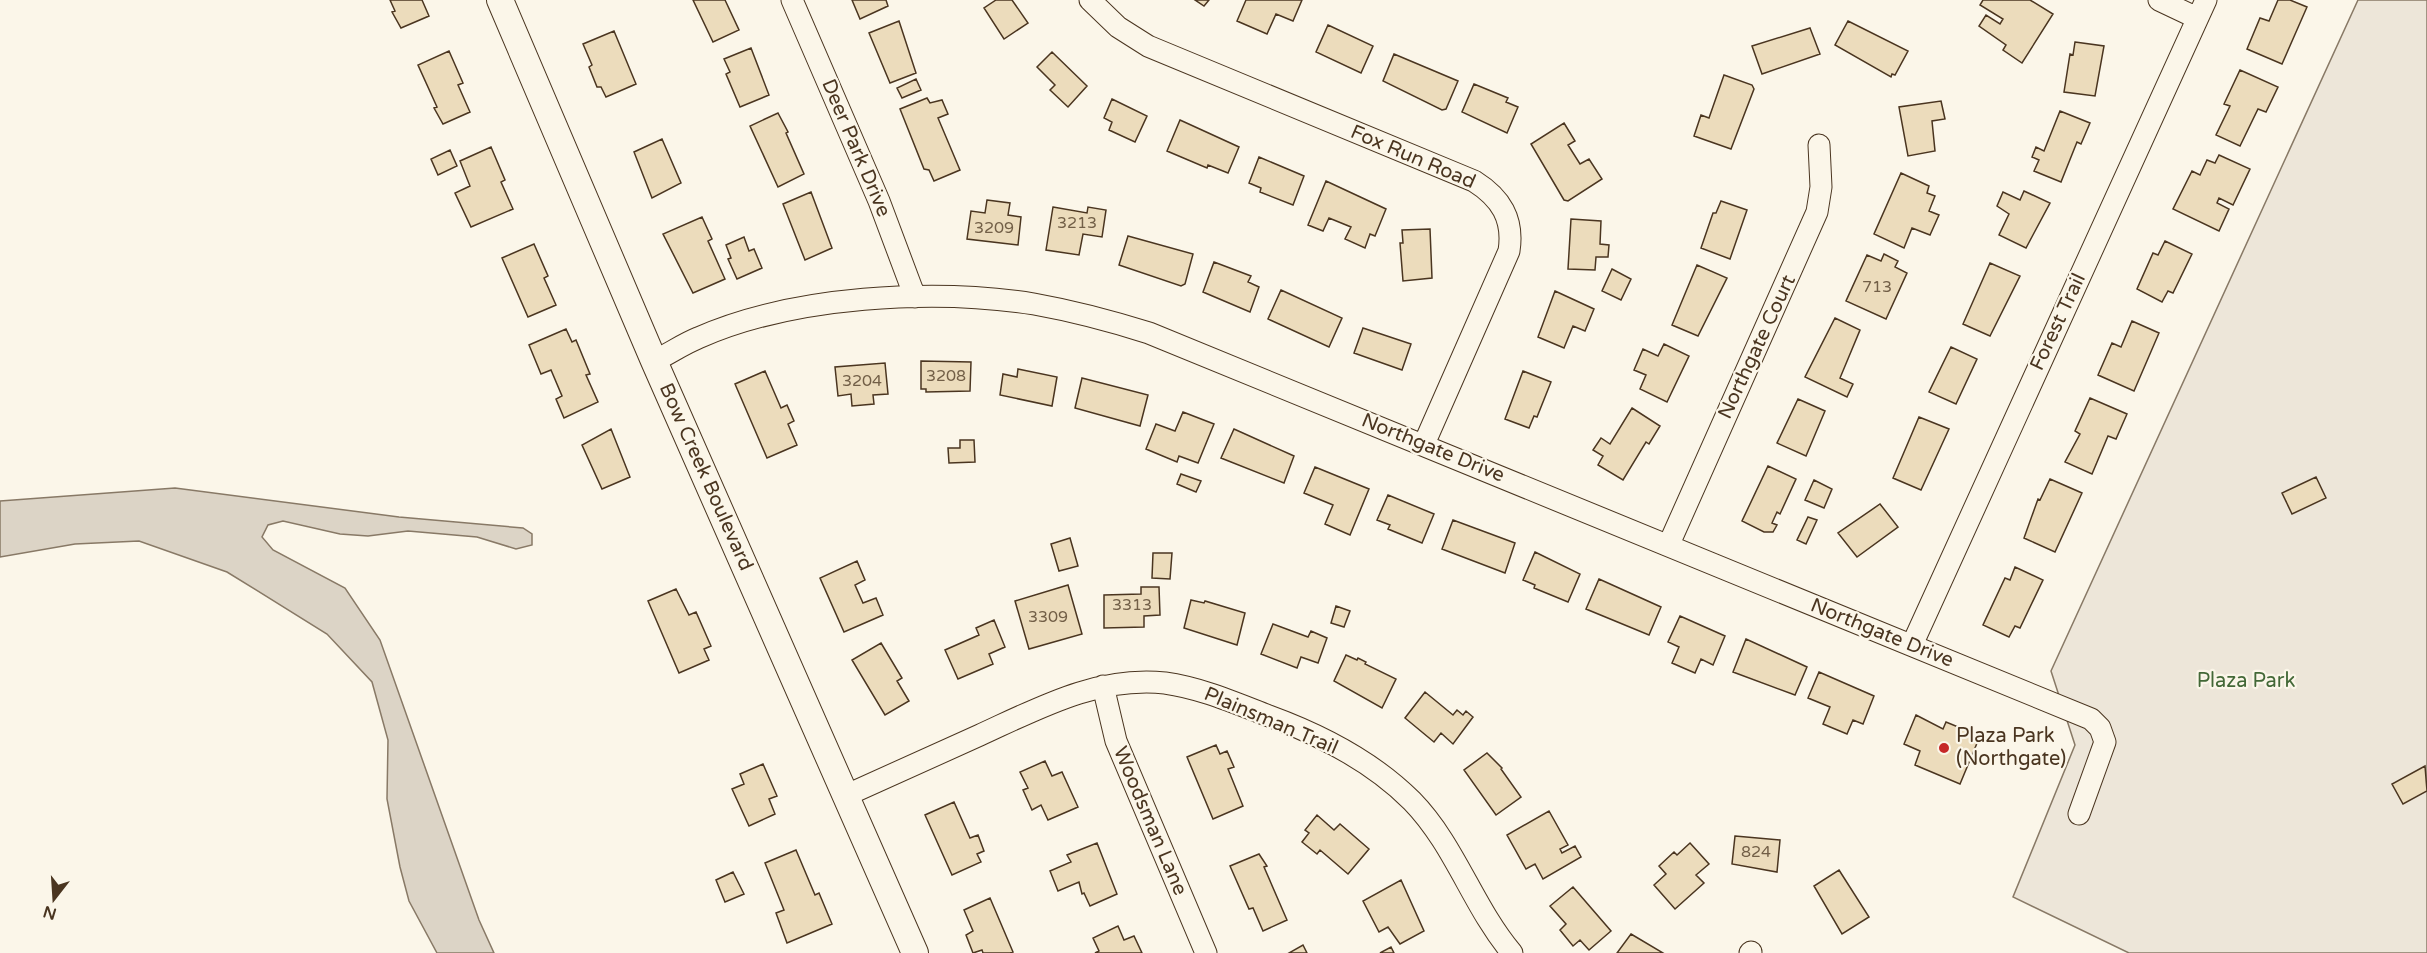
<svg xmlns="http://www.w3.org/2000/svg" width="2427" height="953" font-family="'Varela Round',sans-serif">
	<rect width="100%" height="100%" fill="#fbf6e9"/>
	<path fill="#ede6d9" stroke="#887966" stroke-width="1.5" d="M2358,0H2427V953H2129L2013,897L2075,745L2051,671Z"/>
	<path fill="#dcd4c6" stroke="#887966" stroke-width="1.5" d="M175,488L399,517L523,528L532,534V545L516,549L477,537L408,531L368,536L340,534L283,521L268,525L262,537L273,550L345,588L380,640L479,920L494,953H437L409,901L400,867L387,799L388,740L372,682L327,634L227,572L139,541L75,544L0,557V501Z"/>
	<path fill="#ecdcbc" stroke="#4a3520" stroke-width="1.5" d="M390,0H422L429,16L401,28L392,12L395,11Z
		M693,0H725L739,30L713,42Z
		M852,0H886L888,6L860,19Z
		M996,0H1012L1028,23L1004,39L984,8Z
		M1195,0H1209L1204,6Z
		M1246,0H1302L1293,21L1276,14L1267,34L1237,21Z
		M1983,0H2030L2053,14L2022,63L2003,50L2006,45L1979,26L1986,15L2000,24L2003,19L1980,5Z
		M2278,0H2290L2307,7L2282,64L2247,49L2260,18L2269,21Z
		M899,21L916,73L890,83L869,33Z
		M1848,21L1908,51L1895,75L1892,74L1891,77L1835,45Z
		M1328,25L1373,46L1361,73L1316,52Z
		M1810,28L1820,54L1762,74L1752,46Z
		M614,31L636,84L606,97L601,87H597L589,67L592,65L583,44Z
		M2075,42L2104,46L2095,96L2064,92L2070,54L2073,55Z
		M751,48L769,95L740,107L726,74L730,72L724,59Z
		M449,51L463,83L458,85L470,112L443,124L434,108L437,107L418,65Z
		M1052,52L1087,86L1068,107L1050,90L1055,85L1037,67Z
		M1394,54L1458,81L1446,109L1442,110L1383,81Z
		M2240,70L2278,87L2266,112L2258,109L2240,146L2216,135L2230,106L2224,104Z
		M1724,75L1752,85L1754,89L1731,149L1694,136L1701,115L1709,118Z
		M916,79L921,90L902,98L897,88Z
		M1474,84L1508,98L1506,102L1518,107L1507,133L1462,112Z
		M927,98L930,103L942,100L948,114L938,118L960,170L934,181L929,170L924,169L900,109Z
		M1112,99L1147,116L1135,142L1109,130L1112,122L1104,118Z
		M1941,101L1945,119L1932,121L1935,151L1908,156L1899,107Z
		M2060,111L2090,123L2081,144L2077,142L2061,182L2034,171L2039,160L2032,157L2036,147L2044,151Z
		M778,113L788,132L786,133L804,174L778,187L750,126Z
		M1180,120L1239,147L1228,173L1208,165L1207,168L1167,151Z
		M1564,123L1575,141L1568,145L1580,164L1589,159L1602,179L1568,201L1564,200L1531,144Z
		M662,139L681,183L652,198L634,152Z
		M491,147L505,180L501,182L513,209L471,227L455,193L470,186L460,161Z
		M450,150L457,166L438,175L431,159Z
		M2219,155L2250,169L2233,205L2219,198L2217,203L2229,209L2219,231L2173,209L2192,171L2200,175L2207,160L2215,163Z
		M1259,157L1304,176L1293,205L1260,192L1261,188L1249,183Z
		M1901,173L1929,186L1927,193L1935,196L1929,211L1939,215L1930,235L1912,228L1904,248L1874,234Z
		M1326,181L1386,209L1375,236L1370,234L1365,248L1345,239L1351,227L1329,218L1323,231L1308,225Z
		M2024,191L2050,203L2026,248L1999,235L2009,214L1997,206L2003,192L2020,200Z
		M811,192L832,248L805,260L783,204Z
		M987,200L1010,203L1008,215L1021,217L1018,245L967,239L971,211L985,213Z
		M1721,201L1747,210L1730,259L1701,248L1713,213H1716Z
		M1053,207L1087,213L1088,207L1106,210L1102,237L1083,234L1079,255L1046,250Z
		M702,217L712,239L708,241L725,279L693,293L663,234Z
		M1571,219L1601,221L1600,244L1609,245L1608,257H1596L1595,270L1568,269Z
		M1430,229L1432,278L1403,281L1400,243H1403L1402,230Z
		M1128,236L1193,254L1185,284L1181,286L1119,265Z
		M744,237L749,251L754,249L762,268L737,279L728,259L731,258L726,245Z
		M2165,241L2192,254L2173,293L2168,291L2162,302L2137,289L2153,253L2158,255Z
		M534,244L548,276L544,278L556,305L528,317L502,258Z
		M1884,254L1898,261L1895,267L1907,273L1886,319L1846,301L1867,255L1881,261Z
		M1214,262L1251,276L1248,282L1259,287L1250,312L1203,292Z
		M1990,263L2020,276L1990,336L1963,324Z
		M1697,265L1727,278L1698,336L1672,325Z
		M1612,269L1631,279L1621,300L1602,291Z
		M1281,290L1342,318L1329,347L1268,319Z
		M1555,291L1594,309L1585,331L1573,326L1564,348L1538,337Z
		M1835,318L1860,330L1840,378L1853,384L1847,397L1805,377Z
		M2132,321L2159,333L2134,391L2098,375L2112,343L2121,347Z
		M1363,328L1411,344L1402,370L1354,353Z
		M566,329L572,342L576,340L590,374L586,375L598,402L564,418L556,399L562,396L551,370L541,374L529,345Z
		M1664,344L1689,356L1667,402L1640,389L1646,375L1634,370L1643,349L1658,356Z
		M1951,347L1977,359L1956,404L1929,392Z
		M921,361L971,362L970,391L926,392V389H921Z
		M885,363L888,394L873,395L874,404L852,406L851,394L838,396L835,367Z
		M1018,369L1057,377L1052,406L1000,395L1003,374L1017,377Z
		M765,371L781,408L787,405L794,421L788,424L797,445L767,458L735,384Z
		M1523,371L1551,382L1537,417L1534,416L1529,428L1505,419Z
		M1082,378L1148,395L1140,426L1075,408Z
		M2090,398L2127,414L2116,439L2108,436L2092,474L2065,462L2080,434L2075,431Z
		M1798,399L1825,411L1806,456L1777,443Z
		M1632,408L1660,426L1649,444L1646,442L1623,480L1598,465L1603,456L1593,450L1601,438L1610,444Z
		M1183,412L1214,424L1198,463L1179,456L1177,462L1146,449L1156,424L1175,431Z
		M1919,417L1949,429L1921,490L1893,478Z
		M611,429L630,477L602,489L582,445Z
		M1234,429L1294,456L1284,483L1221,458Z
		M960,440H974L975,462L949,463L948,448H960Z
		M1768,466L1796,479L1780,514L1777,512L1772,523L1777,525L1773,532H1764L1742,521Z
		M1315,467L1369,489L1350,535L1325,524L1333,505L1304,493Z
		M1181,474L1201,481L1196,492L1177,484Z
		M2316,477L2326,498L2292,514L2282,493Z
		M2050,479L2082,493L2055,552L2024,538L2038,499L2040,500Z
		M1814,480L1832,489L1824,508L1805,500Z
		M1388,495L1434,514L1422,543L1388,529L1390,525L1377,520Z
		M1880,504L1898,527L1857,557L1838,533Z
		M1808,517L1817,520L1806,544L1797,540Z
		M1453,520L1515,543L1505,573L1442,549Z
		M1070,538L1078,566L1059,571L1051,544Z
		M1535,552L1580,574L1568,602L1534,588L1535,585L1523,580Z
		M1153,553H1172L1170,579L1152,578Z
		M857,561L865,580L855,585L863,603L876,598L883,615L844,632L820,578Z
		M2015,567L2043,580L2020,628L2015,626L2009,637L1983,625L2005,578L2010,580Z
		M1599,579L1661,607L1649,635L1586,609Z
		M1068,585L1082,634L1029,649L1015,601Z
		M1141,587H1159L1160,615L1144,616V627L1104,628V595L1141,594Z
		M676,589L689,615L696,612L711,646L704,649L709,660L679,673L648,601Z
		M1191,600L1204,603L1205,601L1245,613L1237,645L1184,628Z
		M1336,606L1350,611L1344,627L1331,623Z
		M1680,616L1725,636L1713,665L1701,659L1695,673L1672,663L1679,647L1668,642Z
		M994,620L1005,647L989,654L993,664L958,679L945,650L979,635L976,628Z
		M1273,624L1308,637L1311,631L1327,638L1318,663L1301,657L1297,668L1261,654Z
		M1746,639L1807,667L1795,695L1733,672Z
		M881,643L902,678L897,681L909,701L885,715L852,660Z
		M1346,655L1357,660L1358,658L1366,662L1365,664L1396,679L1382,708L1334,681Z
		M1819,672L1874,696L1863,724L1853,720L1847,734L1823,724L1830,707L1808,698Z
		M1425,692L1453,715L1457,710L1463,715L1466,711L1473,717L1453,744L1441,733L1434,742L1405,718Z
		M1916,715L1943,729L1946,722L1980,736L1960,784L1915,765L1920,751L1904,744Z
		M1216,745L1220,754L1227,751L1234,767L1228,769L1243,806L1213,819L1187,757Z
		M1487,753L1502,768L1501,769L1521,797L1496,815L1464,770Z
		M1045,761L1052,776L1062,772L1078,807L1048,820L1041,805L1032,810L1023,790L1028,788L1020,772Z
		M763,764L777,796L769,799L775,814L749,826L732,789L744,784L740,774Z
		M2425,766L2427,791L2403,804L2392,784Z
		M954,802L970,838L978,835L984,851L977,854L981,862L952,875L925,815Z
		M1549,811L1568,845L1560,849L1562,853L1575,846L1581,857L1543,879L1535,864L1526,869L1507,835Z
		M1317,815L1334,830L1340,824L1369,849L1348,874L1320,850L1317,854L1302,842L1309,833L1305,830Z
		M1735,836L1780,840L1777,872L1732,864Z
		M1097,843L1117,894L1090,906L1084,893L1082,894L1079,882L1058,891L1050,871L1071,862L1067,855Z
		M1690,843L1709,864L1696,875L1704,883L1675,909L1654,885L1666,874L1659,866L1674,852L1677,855Z
		M796,850L815,895L819,893L832,924L787,943L776,913L784,910L765,863Z
		M1259,854L1267,866L1264,867L1287,920L1263,931L1253,908L1249,909L1230,866Z
		M1839,870L1869,917L1842,934L1814,886Z
		M733,872L744,894L725,902L716,880Z
		M1401,880L1424,931L1400,944L1388,927L1379,932L1363,901Z
		M1573,887L1611,931L1589,950L1580,940L1573,946L1560,930L1566,924L1550,906Z
		M990,898L1013,952L1010,953H983L982,950L973,953L966,935L973,931L964,910Z
		M1118,926L1124,940L1134,936L1142,953H1095L1099,951L1093,938Z
		M1631,934L1663,953H1617Z
		M1303,945L1307,953H1289Z
		M1391,947L1394,953H1380Z"/>
	<g fill="none" stroke-linecap="round" stroke-linejoin="round">
		<defs>
			<path id="minor" d="M792,0L879,201L915,297
				M1090,0L1118,27L1148,46L1474,181C1501,198 1514,219 1509,251L1424,444
				M2159,0L2197,18
				M654,361C669,354 683,344 698,338C792,296 934,288 1034,304C1073,311 1111,321 1149,333L2091,719L2100,728L2105,742L2079,814
				M1669,544L1817,212L1821,187L1819,145
				M1912,645L2206,0
				M1103,686L1116,741L1206,953
				M847,795C891,775 935,755 980,735C1039,708 1097,676 1165,683C1201,688 1235,703 1269,716C1321,735 1373,762 1412,801C1455,845 1473,907 1512,953
				M1750,953L1751,952"/>
			<path id="tertiary" d="M500,0L654,361L915,953"/>
		</defs>
		<use href="#minor" stroke="#4a3520" stroke-width="23"/>
		<use href="#tertiary" stroke="#4a3520" stroke-width="28"/>
		<use href="#minor" stroke="#fbf6e9" stroke-width="21"/>
		<use href="#tertiary" stroke="#fbf6e9" stroke-width="26"/>
	</g>
	<circle fill="#c62828" stroke="#fbf6e9" stroke-width="2" cx="1944" cy="748" r="6"/>
	<g text-anchor="middle" dominant-baseline="central" stroke-width="4.5" stroke-linejoin="round" paint-order="stroke">
		<g font-size="16" fill="#725f47">
			<text x="1077" y="223">3213</text>
			<text x="994" y="228">3209</text>
			<text x="1877" y="287">713</text>
			<text x="946" y="376">3208</text>
			<text x="862" y="381">3204</text>
			<text x="1132" y="605">3313</text>
			<text x="1048" y="617">3309</text>
			<text x="1756" y="852">824</text>
		</g>
		<g font-size="20" fill="#4a3520" stroke="#fbf6e9">
			<text transform="translate(856 148) rotate(67)">Deer Park Drive</text>
			<text transform="translate(1413 157) rotate(23)">Fox Run Road</text>
			<text transform="translate(2058 322) rotate(-65)">Forest Trail</text>
			<text transform="translate(1757 347) rotate(-65)">Northgate Court</text>
			<text transform="translate(1433 448) rotate(22)">Northgate Drive</text>
			<text transform="translate(706 477) rotate(66)">Bow Creek Boulevard</text>
			<text transform="translate(1882 633) rotate(22)">Northgate Drive</text>
			<text transform="translate(1271 721) rotate(23)">Plainsman Trail</text>
			<text transform="translate(1150 821) rotate(67)">Woodsman Lane</text>
		</g>
		<g font-size="20" fill="#436837" stroke="#fbf6e9">
			<text x="2246" y="681">Plaza Park</text>
		</g>
		<g font-size="20" fill="#4a3520" stroke="#fbf6e9" text-anchor="start">
			<text x="1956" y="736">Plaza Park<tspan x="1956" dy="23">(Northgate)</tspan></text>
		</g>
	</g>
	<g transform="translate(54 899) rotate(197)" stroke="#fbf6e9" stroke-width="4.5" paint-order="stroke">
	<path d="M0-4.5L10 22L0 15L-10 22Z" fill="#4a3520"/>
	<text y="-9" font-size="16" font-weight="bold" text-anchor="middle" fill="#4a3520">N</text>
	</g>
</svg>
